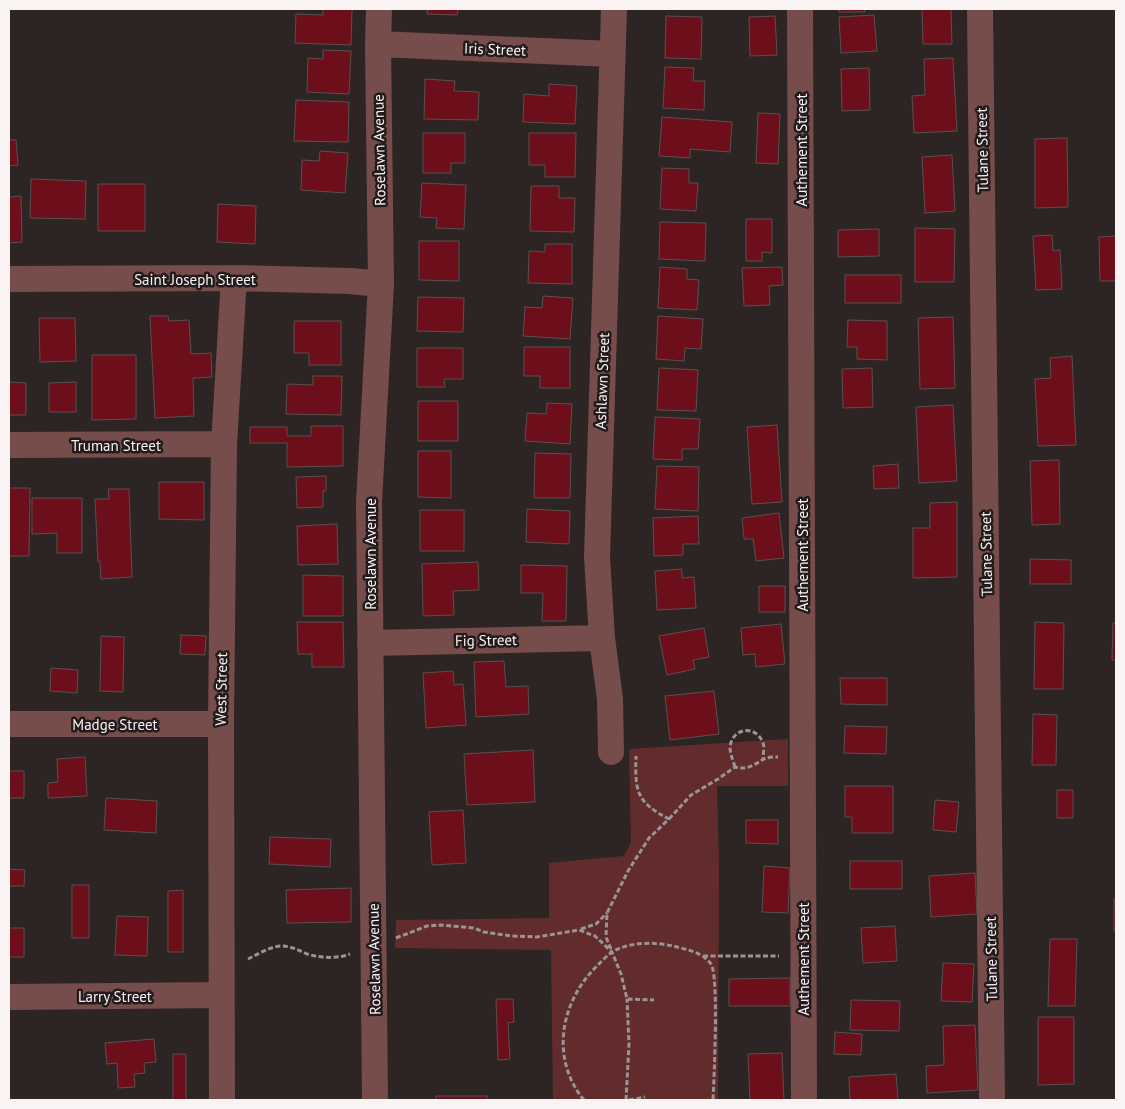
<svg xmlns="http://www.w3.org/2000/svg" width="1125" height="1109" font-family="'PT Sans',sans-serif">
	<rect width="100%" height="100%" fill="#2d2524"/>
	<path fill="#622c2c" d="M788,739V786H717L719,866L718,1100H553L551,950L395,948L396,920L549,918V863L624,856L631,842L629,749Z"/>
	<path fill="#6d0f1a" stroke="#59504f" d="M323,9H352L351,45L295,43L296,14L323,15Z
		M428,9H458L457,15L427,14Z
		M839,9H864L865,12H839Z
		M922,9H951L952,44H923Z
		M874,15L877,51L841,53L839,17Z
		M666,16L702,17L701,59L665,58Z
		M775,16L777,55L750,56L749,17Z
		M323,50L351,51L349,94L307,92L308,58L323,59Z
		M953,58L957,131L914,133L912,96L925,95L924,59Z
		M665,67L694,68L693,81H705L704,110L663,108Z
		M869,68L870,110L842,111L841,69Z
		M425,79L455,81L454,91L479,92L478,120L424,119Z
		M549,84L577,86L575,124L523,122L524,94L549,96Z
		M296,100L349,102L348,142L294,141Z
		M758,113L780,114L778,164L756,163Z
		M662,117L732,122L730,152L690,149V158L659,156Z
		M423,133H465V163H451V173H423Z
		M529,133H576L575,177H545V165H529Z
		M1067,138L1068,207L1035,208V139Z
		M9,140H16L18,165L9,166Z
		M320,151L348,153L345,193L301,190L302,160L319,161Z
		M952,155L955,211L925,213L922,157Z
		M662,168L689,169V183H698L696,211L660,209Z
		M31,179L86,181L85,219L30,218Z
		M422,183L466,185L464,229L436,228L437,218L420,217Z
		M98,184H145V231H98Z
		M531,186H559V198H575L574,232L530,231Z
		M21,196L22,242L9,243V197Z
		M218,204L256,206L255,244L217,242Z
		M746,219H772V253L762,252V261H746Z
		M660,222L706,223L705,261L659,259Z
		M915,228L955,229L954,282H915Z
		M879,229V256L838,257V230Z
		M1052,235L1053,251L1060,250L1062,289L1036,290L1033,236Z
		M1116,236V281H1100L1099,237Z
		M419,241H459V281L419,280Z
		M545,244H572V284L528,283L529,251L545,252Z
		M660,267L687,269V279L699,280L697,310L658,308Z
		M782,267L783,285L769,286L770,305L744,306L742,268Z
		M845,275H901V303H845Z
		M543,296L573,298L570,339L523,336L525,307L542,308Z
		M418,297L464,298L463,332L417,331Z
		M150,316H168L169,321L189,320L191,354L211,353L212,377L193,378L194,416L155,418Z
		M658,316L703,319L701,349L685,348L684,361L656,359Z
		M953,317L955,388L920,389L918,318Z
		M39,318H75L76,361L40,362Z
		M848,320L887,321V360L857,359V347H847Z
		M294,321H341V365H309V353H294Z
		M524,347H570V388H540V376H524Z
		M417,348H463V379H444L445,387H417Z
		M92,355H136V419L92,420Z
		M1072,356L1076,445L1038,446L1035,379L1051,378L1050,358Z
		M659,368L698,370L696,411L657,410Z
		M872,368L873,407L843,408L842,369Z
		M313,376H342L341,415L286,414L287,384L313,385Z
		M9,382L26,383V415H9Z
		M76,382V412H49V383Z
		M418,401H458V441H418Z
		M547,403L572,404L570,444L525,441L527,413L546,414Z
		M953,405L957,481L919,483L916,407Z
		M655,417L700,419L698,449H682V460L653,459Z
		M777,425L782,502L752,504L747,427Z
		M311,426H343V466L287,467V443H250V427H287V436H311Z
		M418,451H451V498L418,497Z
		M535,453L571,454L570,498H534Z
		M1059,460L1060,524L1032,525L1030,461Z
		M898,464L899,488L874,489L873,466Z
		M657,466L699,467L698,511L655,509Z
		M326,476V491H323V507L297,508L296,477Z
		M159,482H204V520L159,519Z
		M9,488H30L29,556H9Z
		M108,489H129L132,577L101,579L100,561L98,562L95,499H109Z
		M32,498H82V553H57V533L32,534Z
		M957,502V577L913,578V528H930V503Z
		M527,509L570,511L569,544L526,542Z
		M420,510H464V551H420Z
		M779,513L784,558L756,561L753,539H744L742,518Z
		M698,516L699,544H683V555L654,556L653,518Z
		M337,524L338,564L298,565L297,526Z
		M1030,559L1071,560V584H1030Z
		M478,562L479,590L453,591L454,615L423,616L422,564Z
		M521,565L567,566L566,621H542L543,593H521Z
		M682,569V578L694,577L696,608L657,610L655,571Z
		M303,575L343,576V616H303Z
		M759,586H785V612H759Z
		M297,622H343L344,667H312V654H298Z
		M1035,622L1064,623L1063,689H1034Z
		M1113,623H1116V660H1112Z
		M781,624L785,664L756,667L755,654L743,655L741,628Z
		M704,628L709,657L693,660L695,669L667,675L659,636Z
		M181,635L206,636L205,655L180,654Z
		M101,636L124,637L123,692L100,691Z
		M504,661L506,687L528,686L529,714L476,717L474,662Z
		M51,668L78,670L77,693L50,691Z
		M453,671L454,685L463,684L466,725L426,728L423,673Z
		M840,678H887V705L841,704Z
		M714,691L719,734L670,740L665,696Z
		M1033,714L1057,715L1056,765H1032Z
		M845,726L887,727L886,754L844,753Z
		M533,750L535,802L467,805L464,754Z
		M85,757L87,796L48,798V783L58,782L57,759Z
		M9,771H24V798H9Z
		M845,786H893V833H852V817H845Z
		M1057,790H1073V818H1057Z
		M106,798L157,801L156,833L104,830Z
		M935,800L959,802L956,832L933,830Z
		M463,810L466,863L432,865L429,812Z
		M746,820H778V844L746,843Z
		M270,837L331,839L330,867L269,864Z
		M850,861H902V889H850Z
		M764,866L790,868L788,913L762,912Z
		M9,869L25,870L24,886H9Z
		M975,873L977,914L931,917L929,876Z
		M72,885H89V938H72Z
		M351,888V922L287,923L286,890Z
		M183,890V952H168V891Z
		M1114,899H1116V931H1114Z
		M117,916L148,917L147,956L115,955Z
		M895,926L897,961L863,963L861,928Z
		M9,928H24V957H9Z
		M1050,939H1077L1075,1006H1048Z
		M943,963L974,964L972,1002L941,1001Z
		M790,978V1006H729V979Z
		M496,999H513L514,1022L508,1023L510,1059L498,1060Z
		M851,1000L900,1001L899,1031L850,1030Z
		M1038,1017H1074V1084L1038,1085Z
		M975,1025L978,1090L927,1093L926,1066L944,1065L943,1026Z
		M835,1032L862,1034L861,1055L834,1054Z
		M154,1039L156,1062L144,1063L145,1073L134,1074L135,1087L118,1088L117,1063L107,1064L105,1043Z
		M782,1053L784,1100H750L748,1054Z
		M173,1054H186V1100H173Z
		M896,1074L898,1100H850L849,1077Z
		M436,1096H487V1100H436Z"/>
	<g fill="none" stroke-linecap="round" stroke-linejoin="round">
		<path stroke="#9b9494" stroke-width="3" stroke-dasharray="5 2.5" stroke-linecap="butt" d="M735,767C733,760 730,754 730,747C732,728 756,724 763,743C765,747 763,753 763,758
			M669,819L691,795L718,779L735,767C746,770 753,766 762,760C766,757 773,757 778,757
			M581,929L596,924L607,913
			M396,938L427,926L441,925L474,928L484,932L512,936L537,937L579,930L595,936L612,952L621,974L627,999L654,1000
			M611,949L606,937L607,913L628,871L649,838L669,819C636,802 635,791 636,756
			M703,956H779
			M248,959C258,954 269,947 281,946C291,946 298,950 307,954C320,958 337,959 350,954
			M584,1100C550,1059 560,1002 597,966C602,961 608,954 614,951C632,941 658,942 677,947C689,950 703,953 711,964C719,976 714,1078 713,1100
			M626,1100L629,1044L627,999
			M629,1100L645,1097"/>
		<path stroke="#764d4b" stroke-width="26" d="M800,9L804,1100
			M980,9L992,1100
			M378,44L612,54
			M9,279L234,278L350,281L381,284
			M9,445L224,444
			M370,643L602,638
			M9,724H221
			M611,752L610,699L602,638L597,557L614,9
			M9,997L221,995
			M222,1100L221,724L224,444L234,278
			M375,1100L369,502L381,284L378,44L379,9"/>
	</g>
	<g text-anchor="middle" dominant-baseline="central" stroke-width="5" stroke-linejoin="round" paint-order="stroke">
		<g font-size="15" fill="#f9f3f3" stroke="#231b1b">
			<text transform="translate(495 49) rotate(2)">Iris Street</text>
			<text transform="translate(379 150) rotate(-91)">Roselawn Avenue</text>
			<text transform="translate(801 150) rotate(-90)">Authement Street</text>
			<text transform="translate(982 150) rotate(-91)">Tulane Street</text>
			<text x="195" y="279">Saint Joseph Street</text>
			<text transform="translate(602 381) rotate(-88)">Ashlawn Street</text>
			<text x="116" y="445">Truman Street</text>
			<text transform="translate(370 554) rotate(-90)">Roselawn Avenue</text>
			<text transform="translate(986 554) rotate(-91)">Tulane Street</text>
			<text transform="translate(802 555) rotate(-90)">Authement Street</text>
			<text transform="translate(486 640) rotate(-1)">Fig Street</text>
			<text transform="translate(221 689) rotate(-89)">West Street</text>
			<text x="115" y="724">Madge Street</text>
			<text transform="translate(374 959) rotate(-91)">Roselawn Avenue</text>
			<text transform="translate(803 959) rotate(-90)">Authement Street</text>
			<text transform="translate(991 959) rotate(-91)">Tulane Street</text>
			<text x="115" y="996">Larry Street</text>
		</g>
	</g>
	<rect width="1125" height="1109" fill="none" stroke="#f9f3f3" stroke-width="20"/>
</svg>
